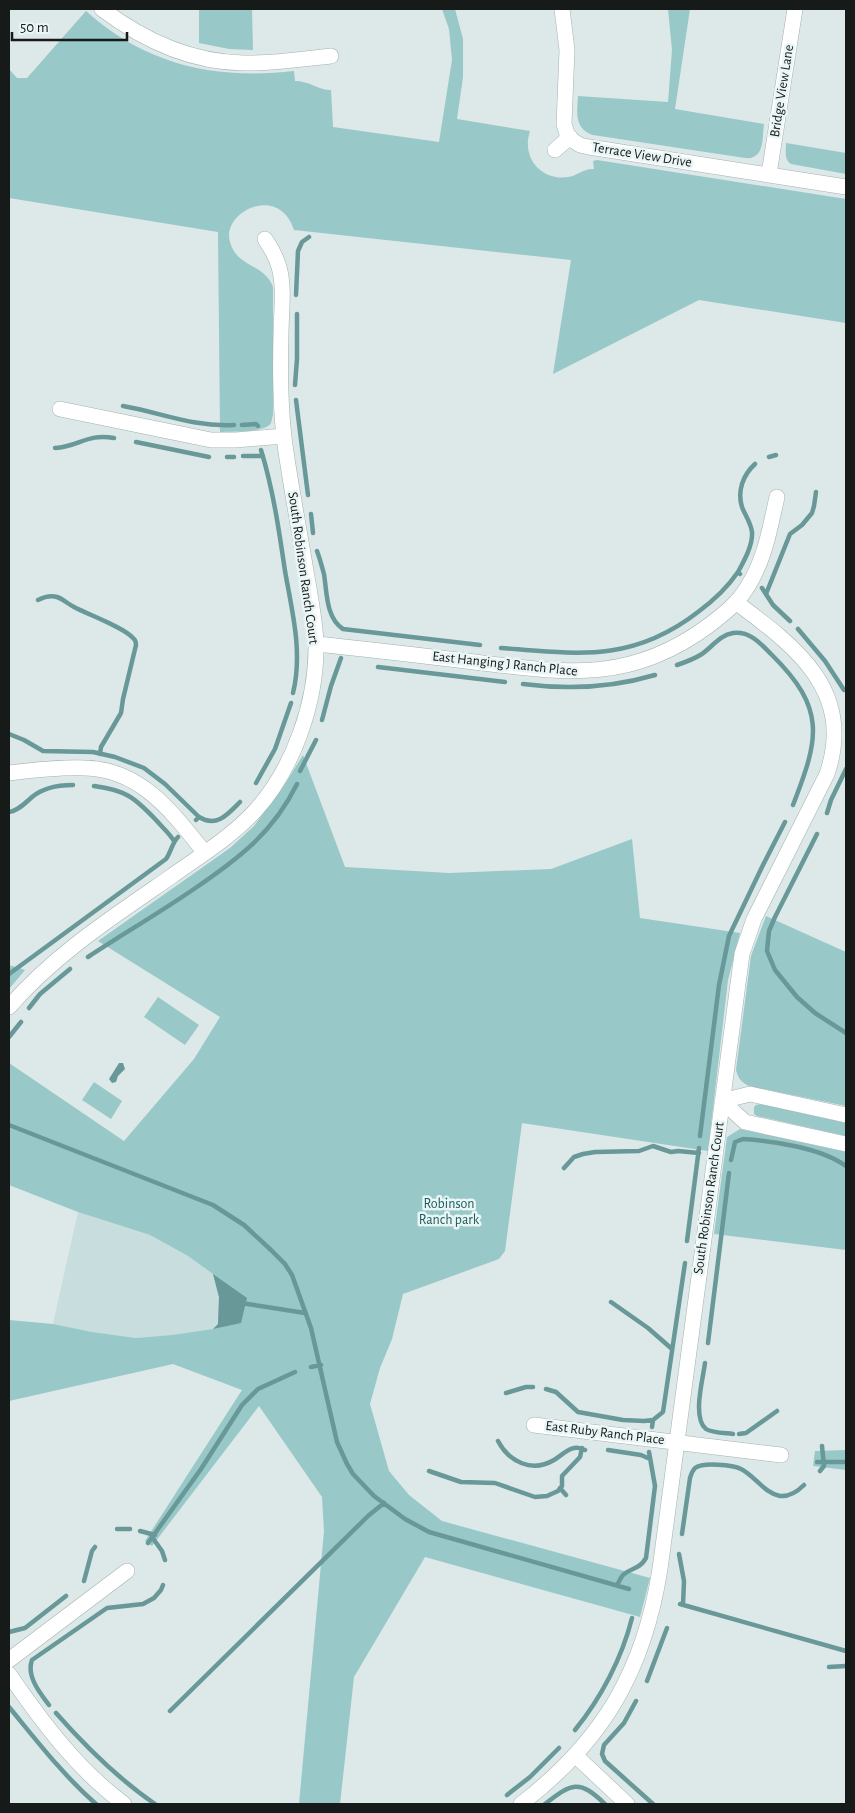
<svg xmlns="http://www.w3.org/2000/svg" width="855" height="1813" font-family="'Alegreya Sans',sans-serif">
	<rect width="100%" height="100%" fill="#dde8e8"/>
	<path fill="#c8dddd" d="M78,1212L150,1235L188,1256L213,1274L219,1297L218,1324L213,1329L172,1335L136,1338L92,1332L53,1324Z"/>
	<path fill="#98c8c8" d="M199,9H252L253,50L229,49L199,43Z
		M442,9H455L463,39V77L457,119L530,131C521,157 541,181 568,177C577,176 584,168 594,169L593,161L597,160L846,199V323L699,300L553,374L571,260L294,230C279,183 221,212 230,242C237,268 264,263 273,287V415C272,417 272,420 271,423C265,433 232,431 220,432L218,232L9,198V69L17,78H27L86,11C146,65 215,80 294,71L295,81C307,80 318,90 331,90L333,127L439,142L452,60L449,29Z
		M668,9H690L675,109L764,124C762,138 765,160 745,158L593,135C574,129 577,112 578,96L668,102L672,50Z
		M786,143L846,153V174L791,164C784,160 786,151 786,143Z
		M303,755L345,867L449,873L551,869L632,839L640,918L740,933L728,980L708,1151L522,1123L505,1251L499,1259L403,1294L392,1339L380,1368L370,1404L389,1471L409,1495L442,1521L650,1578L640,1617L425,1557L354,1677L340,1804H299L324,1531L322,1497L259,1406L152,1546L145,1541L242,1390L173,1364L9,1401V1320L53,1324L92,1332L136,1338L172,1335L213,1329L218,1324L219,1297L213,1274L188,1256L150,1235L78,1212L9,1185V1063L124,1141L194,1059L220,1017L98,941L230,848L254,826L283,787Z
		M766,916L846,952V1106L749,1086C741,1082 738,1078 736,1070L751,956Z
		M9,965L25,970L9,989Z
		M158,997L199,1025L185,1045L144,1017Z
		M94,1082L122,1101L111,1119L82,1100Z
		M761,1104L846,1123V1136L757,1116L754,1114V1107L756,1105Z
		M740,1129L846,1152V1250L714,1234L727,1137Z
		M846,1450V1470L813,1466L815,1451Z"/>
	<path fill="#689898" d="M119,1063H123L125,1069L118,1076L116,1082L112,1083L109,1079Z
		M213,1274L247,1298L241,1323L213,1329L218,1324L219,1297Z"/>
	<g fill="none" stroke-linecap="round" stroke-linejoin="round">
		<path stroke="#689898" stroke-width="4.5" d="M296,295L298,251L302,242L309,237
			M295,385L297,359V314
			M296,400L308,495
			M123,406C163,413 192,427 234,425
			M242,425L256,424L258,426
			M136,442L209,457
			M55,448C79,447 87,433 114,438
			M261,450C273,489 279,530 285,571C292,611 303,652 293,693
			M243,456H263
			M227,457H234
			M769,457L776,455
			M311,514L313,533
			M317,551C320,559 322,567 324,574C327,593 326,618 343,629L480,645
			M740,574L738,572C744,561 753,545 752,532C751,523 745,515 742,507C737,491 743,475 755,464
			M762,588L773,605L790,621
			M766,594L790,534L802,525L812,513L814,506L816,492
			M38,600C44,597 50,595 57,597C63,599 68,604 74,607C89,615 123,627 133,638C136,640 136,642 136,645L123,699L121,713L101,747L100,754
			M798,629L825,661L844,690
			M501,648C578,654 632,663 698,612C713,601 727,588 738,572
			M677,665C686,662 694,659 702,654C712,647 720,635 733,633C750,631 760,643 771,654C827,709 819,738 793,805
			M378,667L505,682
			M523,684C569,690 611,688 655,675
			M322,720L331,686L341,658
			M9,734L24,740L43,751L93,752L115,757L144,768L165,784L199,817
			M300,771L316,740
			M256,783L275,749L291,703
			M94,786C126,790 135,798 156,820C162,827 170,834 174,841
			M9,812C18,811 25,803 32,797C44,787 58,785 73,785
			M827,813L831,800L846,769
			M196,820L199,817C217,828 228,814 240,802
			M817,834L775,917L769,931L767,951L775,970L797,997L815,1013L846,1033
			M88,957C123,934 159,913 194,889C238,859 273,833 297,784
			M9,974L166,859C171,852 172,843 178,837
			M29,1008L40,994L70,969
			M9,1037L21,1022
			M9,1125L213,1205L244,1225L271,1250L285,1264L292,1275L311,1328L337,1442L347,1464L353,1474L374,1496L405,1519L429,1532L629,1589
			M700,1136L719,985L729,936L763,865L785,822
			M731,1160L735,1142L743,1139C774,1141 821,1148 846,1166
			M564,1168L574,1157L583,1154L595,1152L639,1151L653,1146L671,1152L678,1151L699,1153
			M687,1241L699,1148
			M611,1302L648,1328L672,1349
			M241,1303L305,1313
			M708,1343L729,1173
			M705,1363C703,1379 692,1418 706,1429C712,1433 726,1433 733,1434
			M311,1367L321,1365
			M546,1389L556,1392L578,1412L623,1420L644,1421L653,1420
			M506,1393L526,1387H533
			M652,1427L653,1420L663,1412L685,1263
			M739,1434L746,1433L777,1411
			M498,1441C509,1462 532,1473 554,1460C564,1454 572,1443 585,1450
			M608,1450L641,1455L650,1459
			M817,1462H846
			M429,1471L461,1482L495,1483L535,1497L547,1496L558,1491L562,1486V1476L580,1457L582,1448
			M820,1471L824,1466L822,1446
			M560,1488L566,1495
			M117,1529H130
			M140,1531L155,1535
			M682,1534L690,1478C691,1475 692,1471 695,1468C703,1462 733,1465 741,1469C755,1476 764,1493 780,1496C790,1497 797,1492 804,1485
			M152,1537L162,1551L165,1560
			M148,1543L201,1469L242,1405L258,1389L295,1372
			M679,1554L684,1581L683,1605
			M84,1581L92,1551L95,1547
			M617,1585C619,1582 621,1577 623,1575C632,1567 639,1570 646,1558L655,1486L649,1452
			M680,1604L846,1651
			M9,1632L25,1628L66,1596
			M829,1667L846,1666
			M647,1681L667,1628
			M636,1701L624,1723L604,1745L602,1754L605,1761L653,1804
			M49,1705C40,1693 26,1676 32,1660L107,1608L143,1604L154,1598L161,1590L163,1585
			M9,1707C37,1741 63,1775 96,1804
			M170,1711L368,1516L384,1503
			M56,1713C86,1747 117,1778 155,1804
			M575,1730C601,1698 622,1658 632,1618
			M507,1795L530,1777L559,1748
			M545,1804C572,1783 579,1779 605,1804"/>
		<defs>
			<path id="minor" d="M102,9C143,40 191,62 243,63C272,64 302,59 331,56
				M562,9L567,50L564,124L567,134L572,140L580,145L589,147L846,187
				M555,150L570,137
				M769,174L795,9
				M60,409L211,440H236L284,436
				M316,644C366,649 416,655 466,661C559,672 627,686 708,626C724,614 738,603 748,586C765,559 770,528 777,497
				M9,773C34,770 60,767 85,768C141,769 173,813 205,853
				M9,1007C55,954 114,916 172,876C200,856 231,837 255,811C294,768 317,701 316,643C315,619 310,595 306,571C299,529 291,487 285,445C280,408 280,372 281,335C281,313 285,288 279,267C276,256 271,248 265,239
				M722,1101L745,1122L846,1144
				M722,1101L750,1094L846,1115
				M534,1425L781,1455
				M9,1660L127,1571
				M9,1674C42,1722 77,1769 124,1804
				M576,1756L627,1804
				M521,1804C603,1741 644,1671 660,1569L742,954L754,919L827,774C855,691 796,647 737,603"/>
		</defs>
		<use href="#minor" stroke="#a5b0b0" stroke-width="16"/>
		<use href="#minor" stroke="#fff" stroke-width="15"/>
	</g>
	<g text-anchor="middle" dominant-baseline="central" stroke-width="5" stroke-linejoin="round" paint-order="stroke">
		<g font-size="14" fill="#161a19" stroke="#eaf5f5">
			<text transform="translate(782 91) rotate(-81)">Bridge View Lane</text>
			<text transform="translate(642 155) rotate(9)">Terrace View Drive</text>
			<text transform="translate(303 568) rotate(82)">South Robinson Ranch Court</text>
			<text transform="translate(505 664) rotate(6)">East Hanging J Ranch Place</text>
			<text transform="translate(709 1198) rotate(-82)">South Robinson Ranch Court</text>
			<text transform="translate(605 1433) rotate(7)">East Ruby Ranch Place</text>
		</g>
		<g font-size="14" fill="#195d5d" stroke="#eaf5f5">
			<text x="449" y="1204">Robinson<tspan x="449" dy="16">Ranch park</tspan></text>
		</g>
	</g>
	<rect width="855" height="1813" fill="none" stroke="#161a19" stroke-width="20"/>
	<path d="M12 32v8h115v-8" fill="none" stroke="#161a19" stroke-width="2.5"/>
	<text x="20" y="32" font-size="15" fill="#161a19" stroke="#eaf5f5" stroke-width="4" paint-order="stroke">50 m</text>
</svg>
